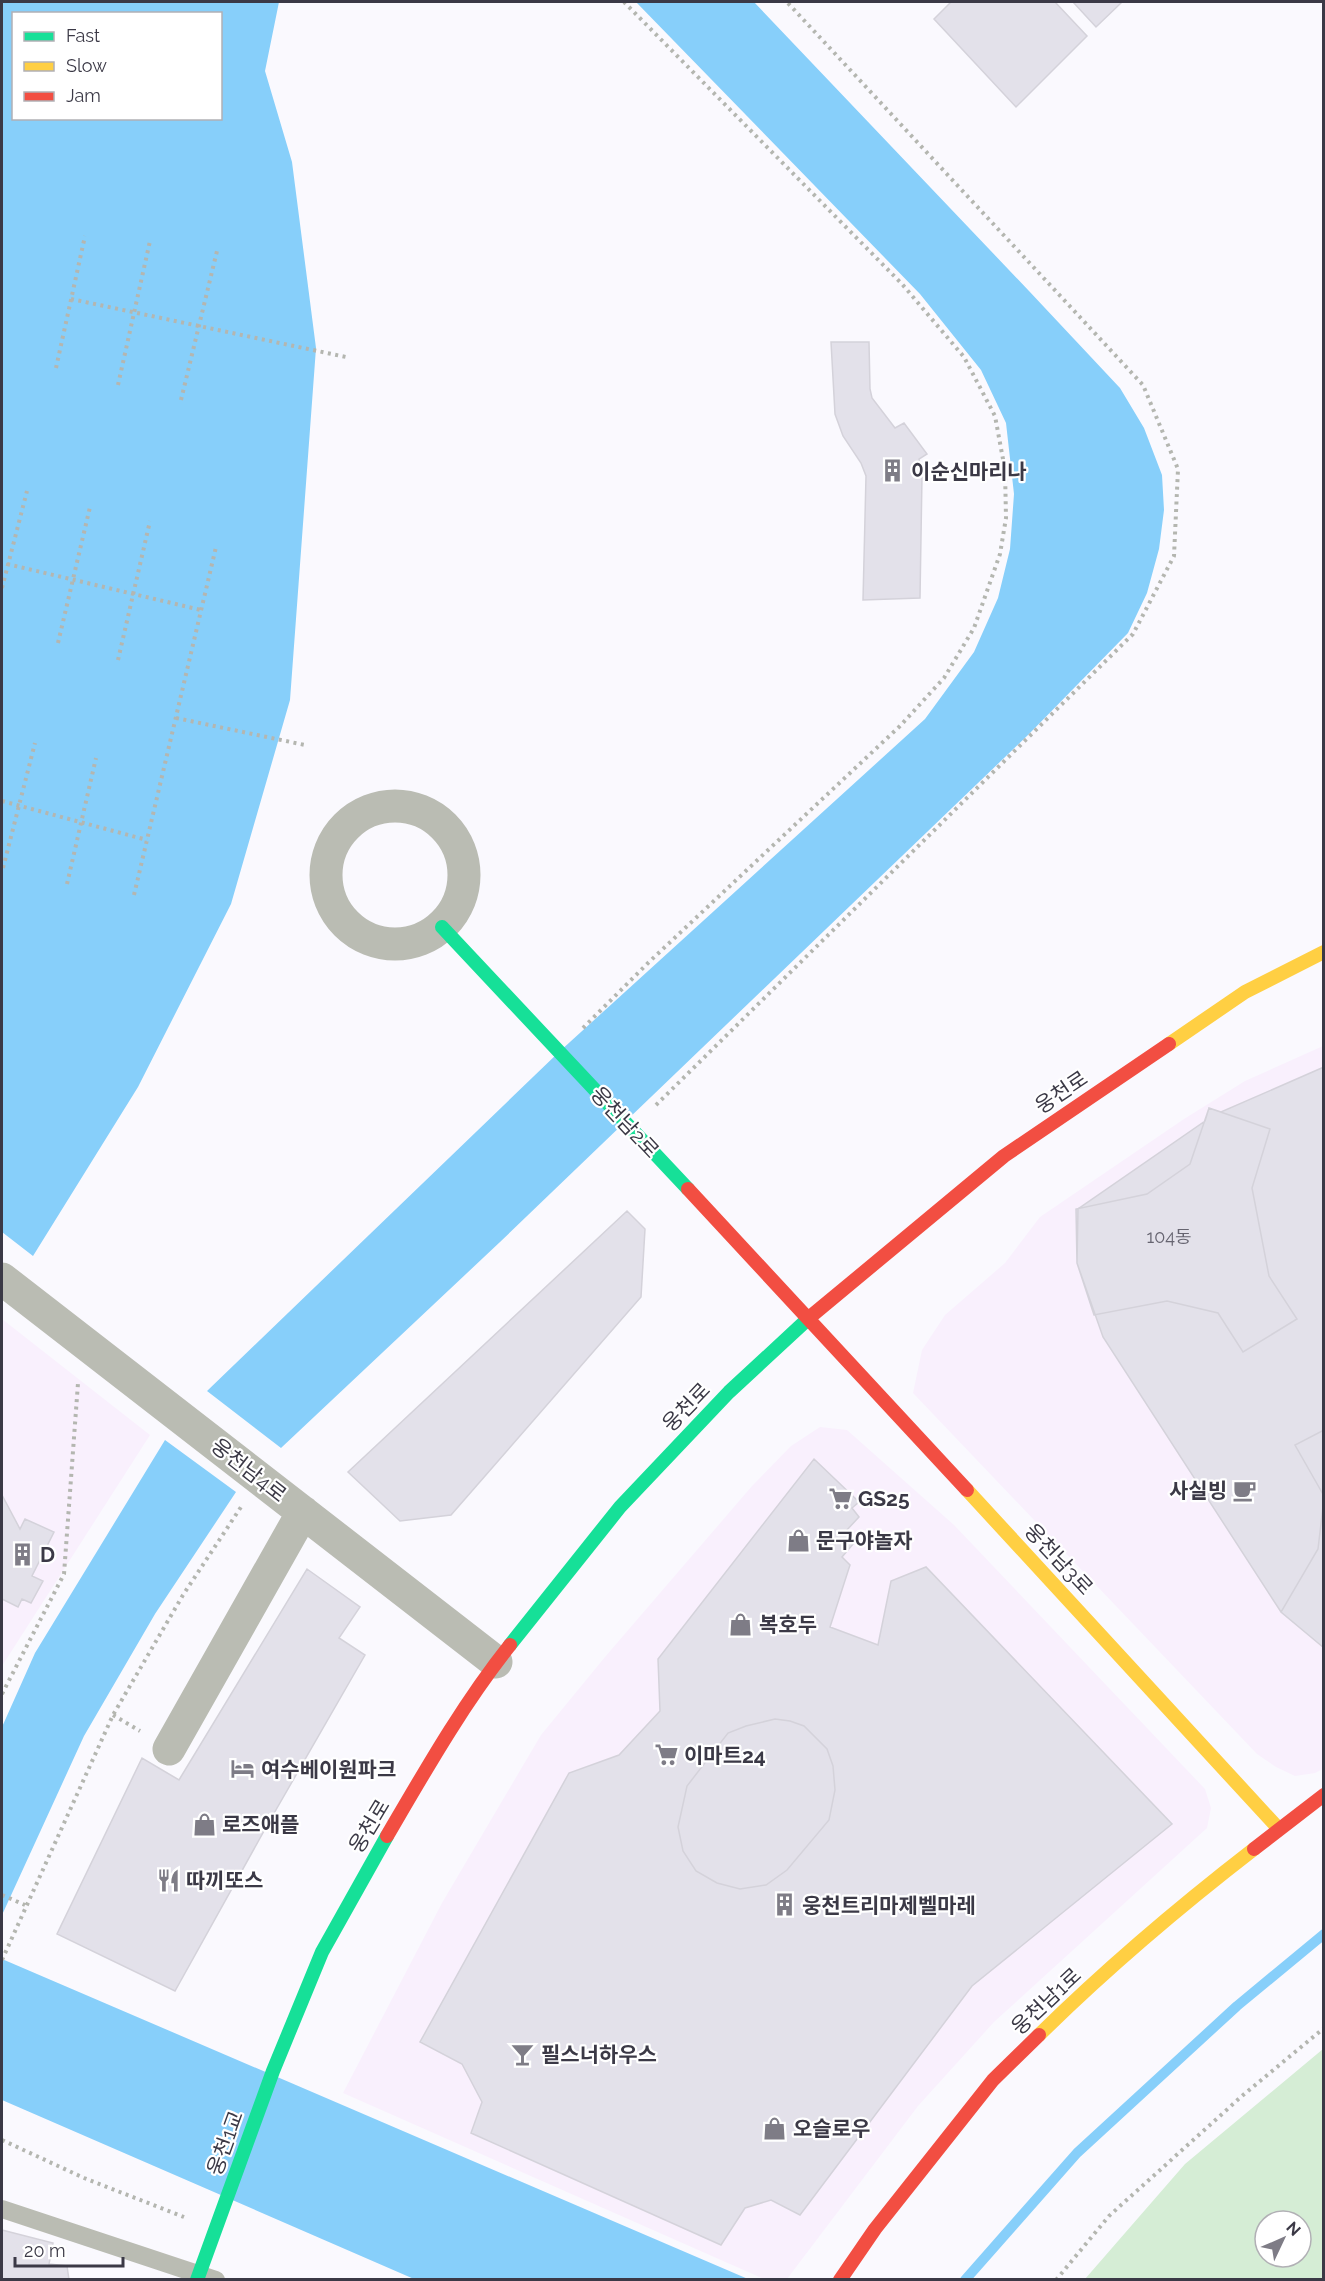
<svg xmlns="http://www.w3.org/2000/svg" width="1325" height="2281" font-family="Raleway,'Noto Sans KR',sans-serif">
	<rect width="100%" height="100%" fill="#faf9fe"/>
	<path fill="#f9f0fd" d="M1323,1046V1769L1315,1773L1295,1776L1276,1767L1257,1754L913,1393L922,1350L945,1315L1005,1263L1040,1217L1184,1119L1245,1081Z
		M2,1319L150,1435L2,1666Z
		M820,1427L847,1430L954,1525L1205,1789L1211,1808L1207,1828L994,2022L918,2106L787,2279H764L343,2093L442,1903L541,1735L605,1657L752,1486L791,1446Z"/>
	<path fill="#d5edd5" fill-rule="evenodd" d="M1323,2049V2279H1085L1185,2164ZM1265,2221H1301V2257H1265Z"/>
	<path fill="#87cffa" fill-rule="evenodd" d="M2,2H279L265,71L292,162L316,348L290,700L231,904L138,1087L33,1256L2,1232ZM14,14H220V118H14Z
		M636,2H754L1029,291L1120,388L1144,428L1162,475L1164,510L1159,549L1147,593L1128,633L1028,735L500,1242L281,1448L207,1391L559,1052L925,719L974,652L998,598L1010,549L1014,494L1006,423L981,370L920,294Z
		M165,1440L236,1492L155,1614L84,1736L2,1915V1727L35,1653Z
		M2,1959L748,2279H414L2,2100Z"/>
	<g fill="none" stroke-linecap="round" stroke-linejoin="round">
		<path stroke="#87cffa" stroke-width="10" d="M965,2280L1077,2153L1237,2006L1324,1934"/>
	</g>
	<path fill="#e3e1ea" stroke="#d4d2da" stroke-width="1.5" d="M951,2H1055L1087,36L1016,107L934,19Z
		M1073,2H1122L1096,27Z
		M831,342H869L870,389L872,398L895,428L904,423L927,454L919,459L922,476L920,598L863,600L866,476L861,463L843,436L835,414Z
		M1324,1067V1648L1281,1612L1103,1337L1077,1263L1078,1209L1205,1121L1209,1108L1221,1112Z
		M1209,1108L1270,1129L1252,1188L1269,1276L1297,1319L1243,1352L1218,1313L1167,1301L1094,1315L1077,1263L1076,1209L1147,1194L1190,1164Z
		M627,1211L645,1229L641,1297L451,1515L400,1521L348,1472Z
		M1324,1430V1496L1295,1445Z
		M814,1459L859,1502L852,1508L859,1517L845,1532L854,1543L842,1557L850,1565L830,1627L878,1645L891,1581L926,1567L1172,1824L972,1986L800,2215L771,2200L745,2208L721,2245L471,2133L482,2102L462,2064L420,2042L569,1773L619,1755L660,1711L658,1659Z
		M2,1495L20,1529L25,1519L54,1532L32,1576L43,1581L31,1603L22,1599L18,1607L2,1599Z
		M1324,1498V1648L1281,1612L1318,1549Z
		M307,1569L360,1607L339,1638L365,1655L269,1822L175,1991L57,1934L142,1758L179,1780Z
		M775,1719L790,1721L804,1726L827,1749L833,1766L835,1790L829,1820L787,1870L766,1885L740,1889L717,1883L696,1871L683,1851L678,1827L687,1786L728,1733L746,1726Z
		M2,2230L53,2243L49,2264L67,2266L69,2280H2Z"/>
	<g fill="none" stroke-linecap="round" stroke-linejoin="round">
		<path stroke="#b4b6b0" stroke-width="4" stroke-dasharray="3 4.5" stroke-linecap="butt" d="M71,299L346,357
			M56,368L85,236
			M118,385L150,241
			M181,400L217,251
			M7,564L201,610
			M2,588L27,491
			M58,643L90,507
			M118,660L150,521
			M176,718L305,745
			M2,801L147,840
			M3,868L35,743
			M67,884L96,758
			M134,895L216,547
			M583,1028L649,962L900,726L944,678L974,628L1000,554L1006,518L1005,470L995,416L964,357L902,284L624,2
			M656,1105L1133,634L1174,556L1178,469L1143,385L787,2
			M2,1694L64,1574L78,1383
			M113,1715L140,1731
			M2,1895L25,1905
			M2,1960L113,1715L183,1595L241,1507
			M2,2140L84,2178L184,2217
			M1056,2280L1109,2216L1242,2096L1324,2028"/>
		<path stroke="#babcb3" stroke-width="18" d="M2,2209L216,2280"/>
		<path stroke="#babcb3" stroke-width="33" d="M326 875a69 69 0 1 1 138 0a69 69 0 1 1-138 0Z
			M2,1279L496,1662
			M169,1749L303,1512"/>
		<path stroke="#16e098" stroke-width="14" d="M442,927L688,1189
			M510,1645L620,1507L729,1392L810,1317
			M197,2280L273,2071L322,1952L387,1836"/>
		<path stroke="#ffcf43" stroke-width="14" d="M1169,1044L1245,992L1324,952
			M967,1490L1278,1828
			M1039,2035C1106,1969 1179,1907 1254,1849"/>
		<path stroke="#f24e42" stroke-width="14" d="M688,1189L967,1490
			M810,1317L1004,1156L1169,1044
			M387,1836C425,1771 463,1704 510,1645
			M1254,1849L1324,1795
			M840,2280L875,2229L993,2080L1039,2035"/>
	</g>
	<defs>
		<symbol id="building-bare" viewBox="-9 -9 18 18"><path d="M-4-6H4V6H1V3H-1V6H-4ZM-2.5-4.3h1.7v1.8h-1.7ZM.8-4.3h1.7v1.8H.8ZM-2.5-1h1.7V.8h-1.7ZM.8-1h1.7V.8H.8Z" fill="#7e7c86" stroke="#fff" stroke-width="2.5" paint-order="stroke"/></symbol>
		<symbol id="cafe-bare" viewBox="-9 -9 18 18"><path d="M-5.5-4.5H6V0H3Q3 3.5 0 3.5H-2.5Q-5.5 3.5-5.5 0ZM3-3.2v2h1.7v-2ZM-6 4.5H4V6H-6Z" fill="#7e7c86" stroke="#fff" stroke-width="2.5" paint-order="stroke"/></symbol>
		<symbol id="supermarket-bare" viewBox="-9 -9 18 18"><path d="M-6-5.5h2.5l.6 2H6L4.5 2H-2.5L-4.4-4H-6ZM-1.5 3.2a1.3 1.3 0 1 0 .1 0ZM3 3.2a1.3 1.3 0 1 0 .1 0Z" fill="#7e7c86" stroke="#fff" stroke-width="2.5" paint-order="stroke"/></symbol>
		<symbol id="shop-bare" viewBox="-9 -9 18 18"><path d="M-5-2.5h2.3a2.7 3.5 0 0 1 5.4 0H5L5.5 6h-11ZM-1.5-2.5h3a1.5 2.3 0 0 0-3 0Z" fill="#7e7c86" stroke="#fff" stroke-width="2.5" paint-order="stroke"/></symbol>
		<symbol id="hotel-bare" viewBox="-9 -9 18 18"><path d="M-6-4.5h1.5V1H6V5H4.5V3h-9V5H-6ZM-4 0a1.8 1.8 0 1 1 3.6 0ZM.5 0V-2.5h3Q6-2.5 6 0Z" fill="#7e7c86" stroke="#fff" stroke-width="2.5" paint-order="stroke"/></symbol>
		<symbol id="restaurant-bare" viewBox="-9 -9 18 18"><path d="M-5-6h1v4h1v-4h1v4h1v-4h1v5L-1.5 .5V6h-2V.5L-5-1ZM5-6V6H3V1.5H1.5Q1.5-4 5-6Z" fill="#7e7c86" stroke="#fff" stroke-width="2.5" paint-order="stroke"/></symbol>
		<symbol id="bar-bare" viewBox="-9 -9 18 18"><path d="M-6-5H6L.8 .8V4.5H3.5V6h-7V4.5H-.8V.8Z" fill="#7e7c86" stroke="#fff" stroke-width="2.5" paint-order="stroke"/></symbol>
	</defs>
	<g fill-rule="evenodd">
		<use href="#building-bare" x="876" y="454" width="33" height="33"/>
		<use href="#cafe-bare" x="1228" y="1474" width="33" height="33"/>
		<use href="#supermarket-bare" x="824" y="1482" width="33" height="33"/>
		<use href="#shop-bare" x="782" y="1524" width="33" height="33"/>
		<use href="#building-bare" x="6" y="1538" width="33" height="33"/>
		<use href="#shop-bare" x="724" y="1608" width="33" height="33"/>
		<use href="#supermarket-bare" x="650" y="1738" width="33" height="33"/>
		<use href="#hotel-bare" x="226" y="1752" width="33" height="33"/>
		<use href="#shop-bare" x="188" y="1808" width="33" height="33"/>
		<use href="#restaurant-bare" x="152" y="1864" width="33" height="33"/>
		<use href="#building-bare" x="768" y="1888" width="33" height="33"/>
		<use href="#bar-bare" x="506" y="2038" width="33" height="33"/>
		<use href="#shop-bare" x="758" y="2112" width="33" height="33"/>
	</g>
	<g text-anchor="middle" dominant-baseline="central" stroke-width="4.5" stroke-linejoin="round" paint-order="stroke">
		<g font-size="18" fill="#666470">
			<text x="1169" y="1236">104동</text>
		</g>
		<g font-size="21" font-weight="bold" fill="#3b3946" stroke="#fff" text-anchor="start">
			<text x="911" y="471">이순신마리나</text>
			<text x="1227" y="1490" text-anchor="end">사실빙</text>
			<text x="858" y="1498">GS25</text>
			<text x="816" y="1540">문구야놀자</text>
			<text x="40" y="1554">D</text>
			<text x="759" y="1624">복호두</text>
			<text x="684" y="1755">이마트24</text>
			<text x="261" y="1769">여수베이원파크</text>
			<text x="222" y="1824">로즈애플</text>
			<text x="186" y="1880">따끼또스</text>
			<text x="802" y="1905">웅천트리마제벨마레</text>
			<text x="541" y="2054">필스너하우스</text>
			<text x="793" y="2128">오슬로우</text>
		</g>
		<g font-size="21" fill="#3b3946" stroke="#fff">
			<text transform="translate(1061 1092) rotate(-34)">웅천로</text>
			<text transform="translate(625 1122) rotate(47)">웅천남2로</text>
			<text transform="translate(686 1407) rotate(-46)">웅천로</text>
			<text transform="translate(249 1470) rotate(38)">웅천남4로</text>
			<text transform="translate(1059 1559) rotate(47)">웅천남3로</text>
			<text transform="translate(369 1826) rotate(-59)">웅천로</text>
			<text transform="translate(1046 2001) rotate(-43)">웅천남1로</text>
			<text transform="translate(225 2143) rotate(-70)">웅천1교</text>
		</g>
	</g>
	<rect width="1325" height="2281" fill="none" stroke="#3b3946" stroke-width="6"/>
	<rect x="12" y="12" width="210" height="108" fill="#ffffff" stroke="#b1b0b5" stroke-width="1.5"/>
	<rect x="24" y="32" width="30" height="9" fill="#16e098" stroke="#b1b0b5" stroke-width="1.5"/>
	<text x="66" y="42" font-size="18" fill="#3b3946">Fast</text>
	<rect x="24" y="62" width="30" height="9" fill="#ffcf43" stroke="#b1b0b5" stroke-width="1.5"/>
	<text x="66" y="72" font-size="18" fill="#3b3946">Slow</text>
	<rect x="24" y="92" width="30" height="9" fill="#f24e42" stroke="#b1b0b5" stroke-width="1.5"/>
	<text x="66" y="102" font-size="18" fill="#3b3946">Jam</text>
	<g transform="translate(1283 2239) rotate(46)"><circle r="28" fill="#ffffff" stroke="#b1b0b5" stroke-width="1.5"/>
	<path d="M0-4.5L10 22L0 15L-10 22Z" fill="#7e7c86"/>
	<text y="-9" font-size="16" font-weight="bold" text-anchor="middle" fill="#3b3946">N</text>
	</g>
	<path d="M15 2257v9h108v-9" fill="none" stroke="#3b3946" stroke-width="3"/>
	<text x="24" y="2257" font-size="18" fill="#3b3946" stroke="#ffffff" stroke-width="4.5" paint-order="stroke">20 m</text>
</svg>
